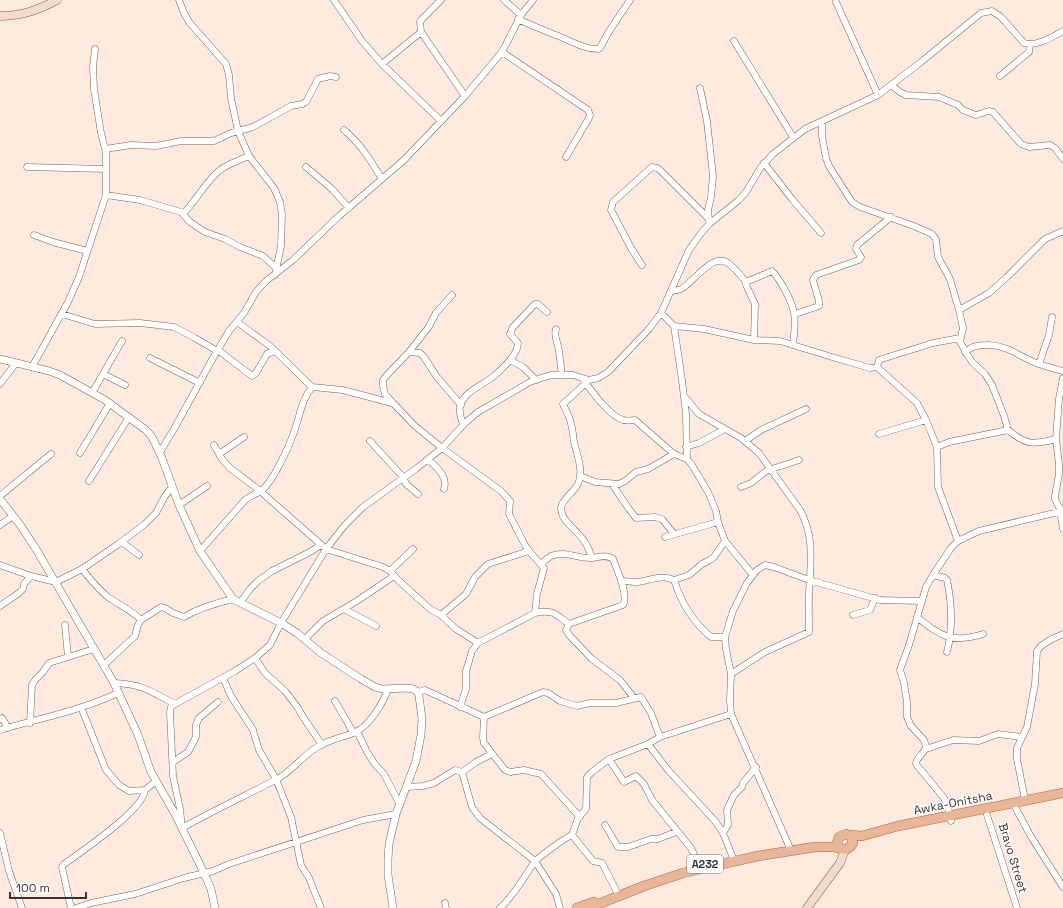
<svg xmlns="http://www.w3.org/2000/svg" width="1063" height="908" font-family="'Space Grotesk',sans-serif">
	<rect width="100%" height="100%" fill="#feeadf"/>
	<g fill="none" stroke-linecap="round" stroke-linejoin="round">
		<defs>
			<path id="minor" d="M179,0L184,13L189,22L226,64L229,75L231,98L238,131L249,156L274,188L280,202L282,215L281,246L275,275
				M334,0L362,41L382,64L441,121
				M441,0L422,19L420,22L421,32L465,96
				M504,0L521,15
				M836,2L878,95
				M518,19C530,25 541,29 553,34C568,39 582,49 598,49L600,48L608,33L630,0
				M734,41L793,137
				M502,52L588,110L590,115L589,118L566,157
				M382,64L421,32
				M1000,76L1029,52L1030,44
				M891,85L900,92L906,95L939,97L958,105L963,110L976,115L989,111L993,112L1021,144L1029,147L1050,145L1055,148L1063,159
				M700,88L707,121L713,176L711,197L708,210L709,220
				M822,121V136L826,158L829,166L852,202L860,207L914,226L932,234L936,239L938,257L950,279L959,310L963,328L960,342L972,362L985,374L992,385L1004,416L1008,430C1026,445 1033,445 1056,439
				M344,130C361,144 371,161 382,179
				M105,149L131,145L156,146L181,141H214L231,133L253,127L291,106L302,104L306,102L318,79L330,76L336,77
				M764,163L792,199L821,233
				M27,167L106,169
				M306,167L332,189L349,208
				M106,195L140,200L181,212L190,222L205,232L225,239L240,247L263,256L276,268
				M183,214C197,200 205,182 220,170C228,164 240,160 249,156
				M34,235L53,242L87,251
				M642,265L631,248L611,210L613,202L652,167L657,168L660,170L708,218
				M672,291C674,291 678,290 681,289C693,283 714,250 729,264C736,269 741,276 746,282
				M452,295L436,313L428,328L409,352L387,375L383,380V386L385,394L393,403L415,426L442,448L501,491L510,501L509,514L525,545L529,551L544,568L537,594L535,613
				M959,310L989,293L1007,277L1045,239L1063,231
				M661,313L674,326L682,380L686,414L687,459
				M62,314L95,324L140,323L174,327L195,338L217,351
				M795,314L819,306V301L813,280L816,275L859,260L861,257L856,249L857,245L891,217
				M237,322L270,346L312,387L343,390L392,403
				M674,326L704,329L754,340L780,341L832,357L870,368L877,367L917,403L926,420L937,447L938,487L958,541
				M556,329C553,338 559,343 559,352C560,360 561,367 562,375
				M754,340L755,304L746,285V282L772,271C780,279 792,301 794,313C796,323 794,334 793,345
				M218,350L252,376L256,373L267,354L269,353L275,352
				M409,352L420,353L424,357L437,377L461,405
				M965,352C974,345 976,346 988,345C1008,345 1021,358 1039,364C1047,367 1055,369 1063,371
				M150,358L200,383
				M510,360L523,367L536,380
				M1039,364L1049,335L1052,317
				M32,367L68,302L79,277L106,195V153L101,133L94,89L93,67L95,49
				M877,367L879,360L885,358L933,343L960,338
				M103,374L125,385
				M582,378C591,390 609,416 623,420C627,421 632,420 635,420L674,454L687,459L692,465L708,492L716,511L718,522L725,541L753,575
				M586,383L563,404C566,411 570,417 571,424C573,430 573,436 574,442C577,455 584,471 578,484C574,492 561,500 561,509C562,523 580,532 586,544C589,548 590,553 592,558
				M0,384L16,363
				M92,393L122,341
				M684,396L699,414L741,438L759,453L800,510C813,534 811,554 810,579C808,597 809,614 809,632L765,652L731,674
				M463,424C461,419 459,412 460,406C463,393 480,386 490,379C500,372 518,355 518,343L510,334L513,327L535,304H538L547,312
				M879,434L926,420
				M370,441L403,477L406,484L418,494
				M745,441L761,430L806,409
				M214,445L222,459L230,468L259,490L326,549L383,567L390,571L398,580L430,609L441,615L456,629L478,643
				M686,447L699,443L725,429
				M937,447L949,442L1008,430
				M160,452L174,429L213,358L229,331L244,313L256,292L266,281L293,260L339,216L404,160L465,96L502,52L521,15L533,0
				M80,453L110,403
				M219,454L244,437
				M428,459C437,468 448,476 444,489
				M580,476L595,482L619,484L625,481L636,472L648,469L674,454
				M89,481L129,417
				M612,484L629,509L636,518L655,517L662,519L674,534
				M741,487L751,483L766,471L799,460
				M0,496L51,454
				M179,505L207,486
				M1060,511L1063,529
				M1061,511L1055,499V496L1059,474V464L1056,439L1059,399L1063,378
				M0,525L13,516
				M665,537L718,522
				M122,542L139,555
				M200,551L245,500C250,496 256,494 261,491C273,482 290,445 295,429C300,415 302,399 312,387
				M541,564C544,561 548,558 551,556C566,550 577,559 592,558C599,557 607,554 613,559C617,570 629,595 623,605L569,624
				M0,565L31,576
				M82,569C90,579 98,589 108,597C119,605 132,610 141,620
				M390,571L413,549
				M933,575L945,578L947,580C952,604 953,628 947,652
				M674,580C681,602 693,622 711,637H725
				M622,581C627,581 633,582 638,582C651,580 662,574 674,580L689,575L702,564L710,560L714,557L725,541
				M240,603L250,589L258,581L272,571L310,552L321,545
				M0,606L19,593L23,589L24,584L31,576L56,582L82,569L117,545L145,524L156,513L165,496L172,487
				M344,609L376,626
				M441,615L466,594L475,577L488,564L529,551
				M853,615L870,610L875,598
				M917,617C941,636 951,644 983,634
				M569,624L566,630L570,636L592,659L620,680L634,698
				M65,625L68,657L94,649
				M305,639L323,621L357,601L394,576
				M255,658L265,673L285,691L298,708L303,717L322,745
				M104,665L135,636L138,625L141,620L161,607L165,608L173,613L184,617C199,608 216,603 233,599
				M223,678L231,696L253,730L259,750L276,779L291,817L301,865L309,878L321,908
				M114,683C142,684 150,691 175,704
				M388,689C383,703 370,725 356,732C344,737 331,739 319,746C304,754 294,769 279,778C247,795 214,810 182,828L180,809L173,776L170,712L171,707L175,704L235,671L255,658L270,645L281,623L326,549L345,525L363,507L417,468L442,448L466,422L478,412L530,382L541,378L552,375H573L589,380L598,378L608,372L649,329L661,313L689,250L702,232L709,224L739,200L746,192L761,167L773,154L805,129L878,95L921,62L981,13L992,11L1001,17L1024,43C1036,47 1052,37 1063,31
				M418,692L425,690L484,717L483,738L484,743L505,770L510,772L524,770L541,774L580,817
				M335,701L353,732
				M81,707L106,770L119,785L129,791L145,790L156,781
				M460,707L466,689V671L472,651L478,643L535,613C553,609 555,614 569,624
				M484,717L543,692L548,693L560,701L577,706L590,703H616L641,697L651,713L660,737
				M0,719L2,718L8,728
				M30,723L32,685L35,680L43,672L49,663L68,657
				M0,730C41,718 79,711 118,693
				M357,731L366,750L374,763L384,774L400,805
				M648,744L668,770L715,821L723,833L733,858
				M926,749L953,740L979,741L998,734L1022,737
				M609,759L624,782L636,776L644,784L652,800L691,848L699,865
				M173,762L188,752L196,737V725L199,718L218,702
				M462,772L472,807L480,818L535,861L556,894L560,908
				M407,787L423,786L434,783L455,770L462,772L476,762L492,754
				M1025,800L1017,759V748L1027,727L1035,684L1037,651L1041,646L1050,640L1063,634
				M1013,803L1030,835L1063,887
				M987,815L1017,908
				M951,821L947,804L944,798L916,764C916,757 925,754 926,746L924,740L911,726L907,717V702L904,683L900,670L909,645L926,587L933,575L951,548L958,541L979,531L1063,511
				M605,825L618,847H628L651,839H658L676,832
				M0,833L9,871L22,908
				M723,833L728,825L727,810L734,795L742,787L743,783L756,767
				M572,835L593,861L602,863L617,892
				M789,846L731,714L730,700L731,674L726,649L725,637L733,611L747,583L757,570L765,565L774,567L809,580L880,600L921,601
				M445,903L446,908
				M71,908L62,867L63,865C80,852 143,811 145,790
				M76,908L91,903L135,894L184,878L213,871L229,864L363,820L396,814
				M500,908C514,896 523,878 534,863C537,858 566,837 572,835L578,818L586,809L587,777L592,772L609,759L648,744L660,737L731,714"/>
			<path id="tertiary" d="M0,359L49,371L60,375L105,400L146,430L152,437L162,458L179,505L200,551L233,599L281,623L297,633L321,653L361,679L375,687L382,689L408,688L413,689L418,692L419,696L422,719L421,735L416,761L396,814L389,844L388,859V875L393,908
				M0,499L21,526L36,549L114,683L138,735L151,772L175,814L204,873L211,889L215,908"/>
			<path id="secondary" d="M0,16C22,16 38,10 57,0
				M807,908L840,863L845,850"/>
			<path id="primary" d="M848,835L862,836L898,826L1063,793
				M577,908L594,902
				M589,908L644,886L683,873L700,869L758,856L815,847H834L843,849H847L851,846L853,843L851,837L846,834L839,837L837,843L839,847"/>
		</defs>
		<use href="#minor" stroke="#736258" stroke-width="7"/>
		<use href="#tertiary" stroke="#736258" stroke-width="8"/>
		<use href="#secondary" stroke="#736258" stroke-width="9"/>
		<use href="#primary" stroke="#a26846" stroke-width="10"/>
		<use href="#minor" stroke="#fff" stroke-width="6"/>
		<use href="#tertiary" stroke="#fff" stroke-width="7"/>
		<use href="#secondary" stroke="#f4dacc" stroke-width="8"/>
		<use href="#primary" stroke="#e9b698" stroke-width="9"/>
	</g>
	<g text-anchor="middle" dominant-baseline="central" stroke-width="3" stroke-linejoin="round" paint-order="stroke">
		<rect fill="#fff" stroke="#746f6c" stroke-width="1" x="687" y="855" width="36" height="18" rx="3"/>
		<g font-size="11" font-weight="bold" fill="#39312d">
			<text x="705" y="864">A232</text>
		</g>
		<g font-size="12" fill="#39312d" stroke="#fff">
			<text transform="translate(953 803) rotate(-11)">Awka-Onitsha</text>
			<text transform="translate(1013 858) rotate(73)">Bravo Street</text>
		</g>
	</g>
	<path d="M10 892v6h76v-6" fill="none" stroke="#39312d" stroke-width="2"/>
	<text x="16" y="892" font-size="12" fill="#39312d" stroke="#ffffff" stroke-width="3" paint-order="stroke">100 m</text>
</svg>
